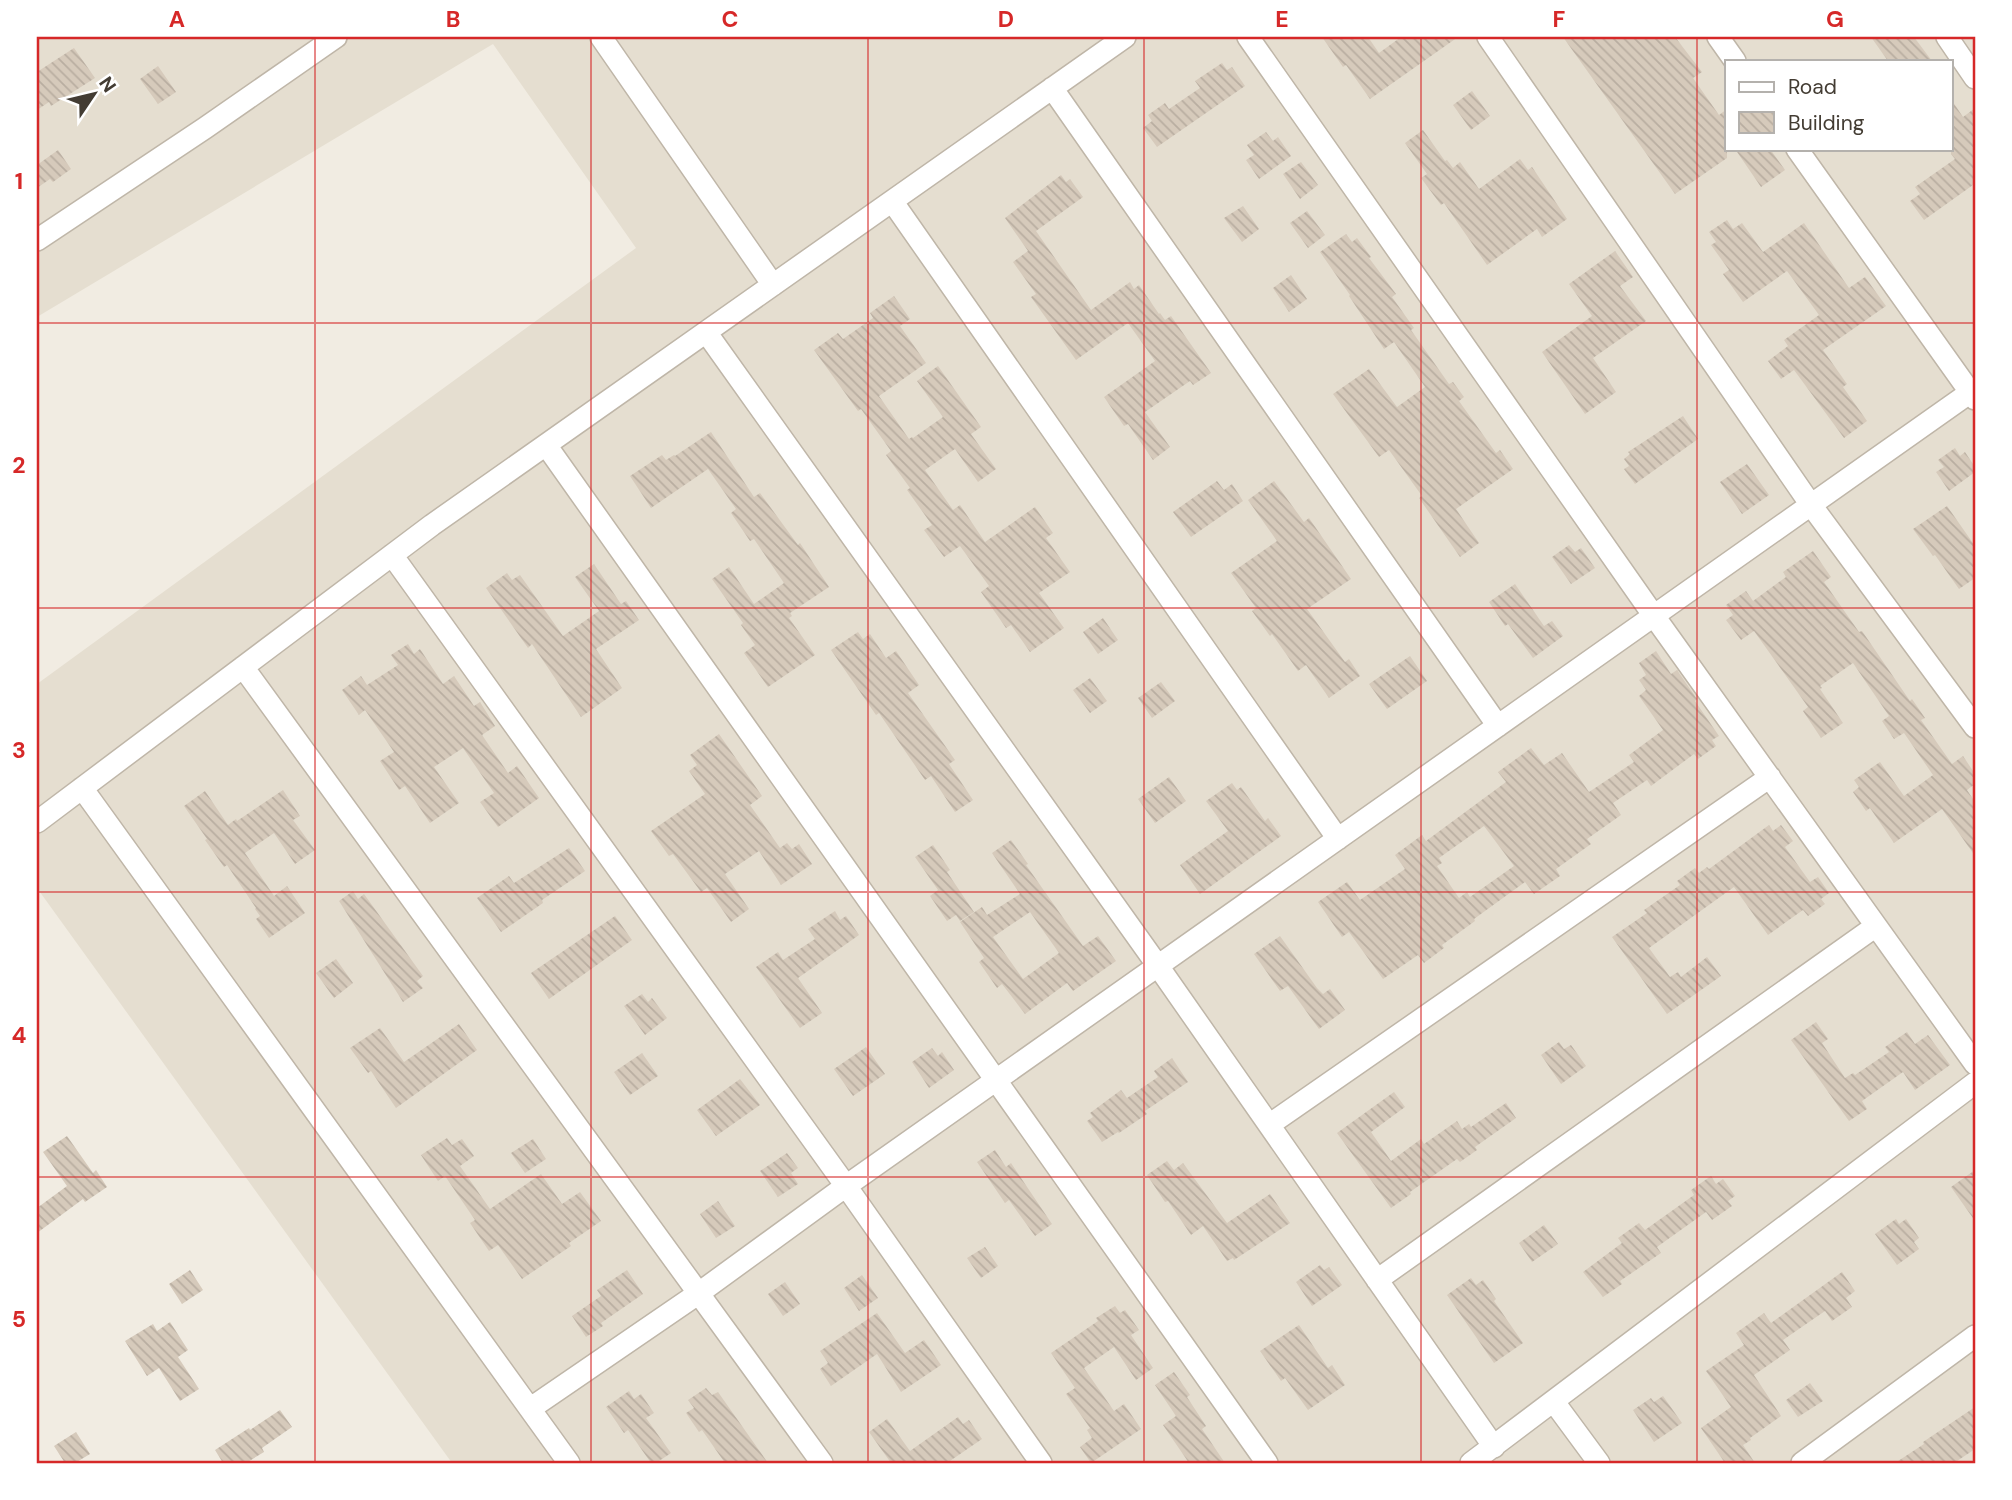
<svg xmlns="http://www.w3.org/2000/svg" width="2012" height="1500" font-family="'DM Sans',sans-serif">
	<defs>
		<pattern id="building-back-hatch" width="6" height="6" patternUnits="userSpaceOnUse" patternTransform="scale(1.75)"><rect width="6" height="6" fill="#d6cabb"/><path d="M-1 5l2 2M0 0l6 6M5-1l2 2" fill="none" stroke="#b9aea1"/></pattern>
	</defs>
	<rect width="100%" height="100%" fill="#f1ece2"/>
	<path fill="#e5ded0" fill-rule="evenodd" d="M37,37H1975V1463H452L37,888V684L636,248L493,44L37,317ZM1727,61H1951V149H1727Z"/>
	<path fill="url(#building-back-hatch)" fill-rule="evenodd" d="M1322,37H1368L1379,53L1401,37H1458L1370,99L1346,65L1343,67Z
		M1563,37H1675L1702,72L1693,78L1719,115L1727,109V158L1675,194Z
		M1871,37H1914L1932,61H1888Z
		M74,48L95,78L51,106L49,102L37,110V72Z
		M1222,63L1227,70L1232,67L1245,86L1157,147L1143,128L1152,121L1148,115L1165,103L1169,109L1200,88L1195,81Z
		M158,66L176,92L158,104L140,79Z
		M1472,91L1490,116L1471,130L1453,105Z
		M1951,99L1963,117L1975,108V189L1973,185L1924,220L1910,201L1920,194L1915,187L1955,159L1951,154Z
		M1423,130L1445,161L1447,160L1453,168L1460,162L1479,189L1520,159L1528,170L1532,167L1567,219L1542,237L1537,229L1487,265L1444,203L1441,205L1421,178L1427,174L1405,143Z
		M1266,132L1273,141L1278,137L1291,156L1259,179L1246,160L1254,155L1247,145Z
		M1735,149H1770L1785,170L1761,187Z
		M58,150L71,169L53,182L50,179L37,188V165Z
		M1301,162L1318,185L1300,199L1283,174Z
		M1061,175L1066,182L1070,179L1083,197L1036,231L1091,310L1130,282L1134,289L1139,285L1159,314L1160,313L1165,320L1171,316L1211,373L1193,385L1190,381L1145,412L1170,447L1153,460L1128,424L1124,426L1104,397L1155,361L1128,323L1076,360L1031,297L1036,294L1013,262L1028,251L1005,218Z
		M1243,206L1259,229L1242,242L1224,218Z
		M1307,211L1325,235L1308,248L1290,223Z
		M1727,220L1733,229L1742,223L1763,252L1804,223L1849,288L1865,277L1886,306L1823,350L1847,384L1843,387L1867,421L1844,438L1794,370L1781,379L1768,361L1788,346L1784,340L1819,315L1787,271L1743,302L1723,274L1729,270L1711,245L1716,242L1709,232Z
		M1346,234L1352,242L1357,238L1371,257L1369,258L1396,294L1392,297L1414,328L1411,330L1449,384L1453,382L1464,397L1459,401L1496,453L1500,450L1513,469L1456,509L1479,543L1460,557L1419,498L1422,496L1389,450L1379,457L1333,394L1369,369L1397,407L1425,387L1394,342L1384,349L1349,296L1350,295L1320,252Z
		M1615,251L1633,277L1620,286L1646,321L1593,358L1616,392L1585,414L1542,352L1592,316L1569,284Z
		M1291,275L1307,299L1289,312L1273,288Z
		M894,296L910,319L900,326L926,363L879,396L909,439L912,437L913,438L943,417L917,381L938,366L981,427L971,434L996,469L978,482L955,449L925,470L953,510L960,505L985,542L1035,507L1053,533L1046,538L1070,572L1039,593L1064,628L1030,652L1011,625L1006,628L981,592L989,586L960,546L944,557L924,530L932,525L907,490L910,488L886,455L891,451L861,409L858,411L814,350L838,333L843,339L873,318L870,313Z
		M1683,416L1698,439L1635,484L1624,469L1629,466L1624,459L1630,454L1628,452Z
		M711,432L754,497L760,493L798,545L800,543L829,587L790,613L792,616L789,618L815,655L768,687L744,653L755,645L741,625L743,623L712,579L729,567L754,604L784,583L754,539L750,541L731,513L736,509L708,469L651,508L630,476L662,455L666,460L674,455L675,456Z
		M1955,448L1960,456L1965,452L1975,467V472L1949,491L1936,472L1944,467L1938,460Z
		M1747,464L1769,495L1742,514L1720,482Z
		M1217,481L1224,490L1232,484L1243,501L1191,537L1173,512Z
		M1274,481L1304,522L1309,518L1351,579L1307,609L1345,662L1349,659L1360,676L1329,698L1306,665L1298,671L1272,634L1270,636L1252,611L1256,608L1231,573L1277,541L1248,500Z
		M1947,506L1975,546V578L1959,589L1935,555L1933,556L1913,529Z
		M1569,545L1575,552L1581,548L1595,568L1571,584L1552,557Z
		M1813,551L1831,577L1824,582L1859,632L1862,631L1910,701L1912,699L1925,718L1921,720L1952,764L1963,756L1975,774V784L1967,790L1975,802V856L1942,809L1894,843L1870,808L1866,811L1853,792L1859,787L1854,780L1880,762L1904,796L1933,775L1904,733L1894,739L1882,721L1889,716L1853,663L1820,686L1822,688L1820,689L1843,723L1821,738L1803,711L1808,707L1754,631L1741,640L1726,620L1733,615L1726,605L1746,591L1753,601L1786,577L1783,572Z
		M594,564L621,604L626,601L639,620L596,649L622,688L581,717L532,644L528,648L486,588L507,573L512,580L520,575L563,636L599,611L575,577Z
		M1515,584L1544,626L1552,621L1563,636L1533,658L1508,624L1505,626L1489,602Z
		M1103,618L1118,640L1098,654L1083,632Z
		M858,632L863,639L870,634L886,658L896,651L919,685L908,693L955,760L949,764L973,800L955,812L931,776L925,780L879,713L876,715L831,650Z
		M408,644L414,654L420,649L443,684L454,676L474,706L480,702L495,726L482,735L508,773L517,766L539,798L498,827L480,802L494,793L463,748L434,767L459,803L430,823L405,786L399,790L380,761L394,752L365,710L359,715L342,690L361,676L367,685L398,665L391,655Z
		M1656,651L1671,674L1677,670L1697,699L1695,701L1719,736L1712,740L1716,746L1698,759L1694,754L1651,786L1647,780L1613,803L1621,815L1587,839L1591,844L1556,869L1560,876L1534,894L1525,882L1474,919L1475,921L1442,945L1444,948L1424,963L1418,955L1383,979L1349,932L1342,937L1318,902L1347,882L1360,900L1405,869L1395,855L1422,835L1426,841L1506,782L1498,772L1531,748L1544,765L1562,753L1589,792L1634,762L1629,755L1663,730L1639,696L1646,690L1639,680L1646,675L1639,663ZM1484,826L1514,866L1470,897L1467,892L1459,898L1437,866L1442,863L1439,858Z
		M1410,656L1427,681L1387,709L1369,684Z
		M1090,678L1107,701L1090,713L1073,690Z
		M1161,682L1175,701L1152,718L1138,698Z
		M719,734L762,796L750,805L780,848L787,843L792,849L799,844L812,864L781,885L759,851L725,874L749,909L731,922L707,888L701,892L673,854L669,856L651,831L705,794L689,771L697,765L690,755Z
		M1169,777L1186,801L1155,823L1138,799Z
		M1232,783L1237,790L1241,787L1265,821L1268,818L1281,836L1200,894L1180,865L1228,831L1206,801Z
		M283,790L300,816L293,820L315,850L295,864L274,833L245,853L274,896L287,886L305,913L269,938L256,919L260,916L255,909L256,908L227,865L224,867L205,840L207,839L184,806L205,791L228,825L236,819L237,821Z
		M1769,825L1773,831L1781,825L1793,841L1785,847L1810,882L1818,877L1829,893L1821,899L1825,904L1808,916L1803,910L1768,935L1734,887L1649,948L1670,977L1678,972L1681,977L1707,957L1721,976L1667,1014L1612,937L1647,913L1644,910L1680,885L1677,881L1695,868L1699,873L1707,867L1709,869Z
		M1011,840L1028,864L1026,865L1083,946L1098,936L1116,961L1073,991L1067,983L1025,1014L1002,984L997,988L979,962L984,958L960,922L982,907L987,915L1020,894L992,853ZM1030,912L1059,953L1023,979L993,937Z
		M933,845L950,870L947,872L974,912L960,921L956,915L947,921L930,896L938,890L915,857Z
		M569,848L585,871L542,900L543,903L501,932L477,898L509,876L514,883Z
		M353,891L358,899L364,894L423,976L417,981L423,988L403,1002L339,901Z
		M835,911L840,920L846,916L859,935L798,978L822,1013L800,1028L756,967L778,952L783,960L815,939L808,929Z
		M615,916L632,940L549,999L531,973Z
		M1280,936L1317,988L1323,994L1330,989L1345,1010L1319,1029L1288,986L1280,991L1254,954Z
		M336,959L353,983L334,998L316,973Z
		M642,994L648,1002L652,998L667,1018L645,1035L624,1006Z
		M1816,1022L1828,1039L1822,1043L1845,1078L1853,1073L1855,1075L1889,1052L1885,1047L1907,1032L1915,1044L1928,1035L1950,1065L1915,1090L1903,1072L1862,1101L1867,1109L1849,1121L1791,1040Z
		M459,1024L477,1050L396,1108L371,1071L368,1073L350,1048L380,1028L404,1062Z
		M1559,1042L1564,1049L1571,1045L1586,1066L1561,1084L1541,1055Z
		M866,1047L885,1074L853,1096L834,1069Z
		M932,1048L938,1056L942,1052L954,1070L929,1088L912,1062Z
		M642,1053L658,1076L630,1095L614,1072Z
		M1172,1058L1188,1082L1145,1111L1147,1114L1119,1133L1118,1132L1102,1142L1087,1121L1093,1117L1090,1113L1121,1090L1127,1098L1158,1077L1154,1071Z
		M740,1079L760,1105L716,1136L697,1110Z
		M1394,1092L1405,1107L1371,1132L1391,1161L1421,1139L1424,1144L1457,1121L1462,1129L1469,1124L1471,1127L1506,1103L1516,1118L1475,1147L1477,1150L1460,1162L1457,1159L1410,1192L1411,1194L1391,1208L1337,1133Z
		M67,1136L93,1173L96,1170L107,1187L85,1202L83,1199L37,1233V1208L67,1186L43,1152Z
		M447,1138L452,1145L462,1139L474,1156L460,1166L490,1209L541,1174L562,1204L580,1192L601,1221L569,1243L571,1246L522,1279L498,1245L489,1251L470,1223L475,1220L445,1176L438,1181L421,1155Z
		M533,1139L546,1159L525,1173L511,1153Z
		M995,1150L1006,1167L1011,1163L1052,1224L1035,1236L1009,1200L1005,1203L977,1162Z
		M787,1153L798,1168L791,1173L798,1184L778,1197L760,1171Z
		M1167,1161L1174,1170L1183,1163L1227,1223L1270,1194L1290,1223L1234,1260L1233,1258L1227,1261L1203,1226L1191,1235L1168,1201L1165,1202L1147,1175Z
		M1975,1170V1221L1951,1187Z
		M1711,1176L1716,1184L1723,1179L1735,1196L1728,1201L1732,1206L1712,1220L1706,1212L1657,1247L1661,1253L1620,1281L1622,1284L1603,1297L1583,1272L1622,1243L1618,1238L1639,1223L1645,1230L1694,1195L1691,1190Z
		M718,1201L735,1226L716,1238L700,1214Z
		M1896,1219L1899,1224L1906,1219L1919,1238L1914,1242L1919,1249L1897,1265L1875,1234Z
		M1544,1225L1558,1244L1532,1262L1519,1243Z
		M985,1247L998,1266L981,1278L967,1258Z
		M1320,1265L1324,1270L1329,1267L1342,1285L1312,1306L1296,1282Z
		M190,1270L203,1290L182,1304L169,1284Z
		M627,1270L643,1294L601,1323L603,1326L586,1337L572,1316L601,1296L597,1290Z
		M1842,1272L1855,1291L1846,1298L1852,1307L1832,1321L1825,1311L1783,1340L1790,1350L1754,1375L1781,1416L1750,1438L1751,1440L1743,1445L1755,1463H1725L1701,1428L1731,1407L1706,1371L1744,1345L1736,1333L1764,1313L1771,1323Z
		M862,1275L878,1298L859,1311L844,1288Z
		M1471,1278L1476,1285L1483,1280L1496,1299L1494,1301L1523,1343L1494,1363L1447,1295Z
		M785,1282L800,1304L783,1316L768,1294Z
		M1115,1306L1120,1313L1125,1310L1139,1330L1131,1335L1153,1368L1136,1380L1114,1347L1084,1368L1114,1411L1124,1404L1141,1429L1091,1463L1080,1447L1092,1438L1087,1430L1090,1428L1066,1394L1075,1388L1051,1353L1098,1321L1096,1318Z
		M877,1313L905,1353L924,1340L941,1365L901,1392L877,1354L831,1386L820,1369L828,1363L820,1351Z
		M170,1322L188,1350L178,1357L199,1389L180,1401L159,1368L147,1376L125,1341L153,1324L157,1331Z
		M1299,1325L1328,1368L1332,1365L1345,1385L1308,1410L1285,1378L1281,1381L1260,1351Z
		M1174,1372L1190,1395L1187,1397L1206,1426L1202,1429L1225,1463H1189L1163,1425L1176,1416L1155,1385Z
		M1810,1383L1823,1401L1798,1417L1786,1400Z
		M706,1388L712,1395L718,1392L768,1463H725L702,1430L699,1432L686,1413L694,1408L688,1400Z
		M629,1391L634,1399L641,1394L654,1413L646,1418L671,1453L656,1463H651L628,1430L624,1433L606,1407Z
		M1663,1396L1682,1423L1654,1442L1633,1410L1651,1398L1654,1402Z
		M1975,1407V1449L1954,1463H1895L1924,1444L1923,1442Z
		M280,1410L292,1427L262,1448L264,1452L246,1463H223L215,1450L249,1428L250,1430Z
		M958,1417L963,1424L969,1420L982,1439L947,1463H891L869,1432L887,1419L910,1451Z
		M76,1432L90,1454L75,1463H65L54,1446Z"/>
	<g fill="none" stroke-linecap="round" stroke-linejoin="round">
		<defs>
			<path id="minor" d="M601,37L773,285
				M1248,37L1654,616L1975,1064
				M1488,37L1811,505L1975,727
				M1718,37L1735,61
				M1947,37L1975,78
				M1052,88L1498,726
				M1797,149L1975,399
				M892,201L1338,839
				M37,240L205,128L336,37
				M706,332L1158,966L1494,1447
				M546,445L1267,1463
				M392,555L846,1186L1041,1463
				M243,667L822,1463
				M82,788L569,1463
				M37,822L432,525L1125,37
				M1269,1125L1770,777
				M1377,1280L1876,926
				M1554,1402L1599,1463
				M531,1408L699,1293L846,1186L1975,389
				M1471,1463L1975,1083
				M1802,1463L1975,1336"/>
		</defs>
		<use href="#minor" stroke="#bfb6a8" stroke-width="24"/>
		<use href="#minor" stroke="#fff" stroke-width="21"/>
	</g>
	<path fill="none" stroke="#d62828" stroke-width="2" stroke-opacity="0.55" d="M315,37V1463M591,37V1463M868,37V1463M1144,37V1463M1421,37V1463M1697,37V1463M37,323H1975M37,608H1975M37,892H1975M37,1177H1975"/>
	<rect width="2012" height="1500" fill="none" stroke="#ffffff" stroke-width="77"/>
	<rect x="1725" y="60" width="228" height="91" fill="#ffffff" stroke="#b4b1ad" stroke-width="2"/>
	<rect x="1739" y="82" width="35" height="10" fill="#ffffff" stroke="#b4b1ad" stroke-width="2"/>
	<text x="1788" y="94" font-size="21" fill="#433c33">Road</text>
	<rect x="1739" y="112" width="35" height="21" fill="url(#building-back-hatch)" stroke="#b4b1ad" stroke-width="2"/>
	<text x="1788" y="130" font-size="21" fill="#433c33">Building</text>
	<g transform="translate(94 94) rotate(55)" stroke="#ffffff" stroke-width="5" paint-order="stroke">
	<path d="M0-5L12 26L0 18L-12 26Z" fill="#433c33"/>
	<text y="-10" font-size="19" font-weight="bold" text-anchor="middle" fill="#433c33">N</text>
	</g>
	<rect x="38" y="38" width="1936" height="1424" fill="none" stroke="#d62828" stroke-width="2.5"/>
	<g font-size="23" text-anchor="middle" font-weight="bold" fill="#d62828">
		<text x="177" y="27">A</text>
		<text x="453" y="27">B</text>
		<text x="730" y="27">C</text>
		<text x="1006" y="27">D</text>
		<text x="1282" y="27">E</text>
		<text x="1559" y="27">F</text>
		<text x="1835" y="27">G</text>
		<text x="19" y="189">1</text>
		<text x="19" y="473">2</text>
		<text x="19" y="758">3</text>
		<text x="19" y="1043">4</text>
		<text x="19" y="1327">5</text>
	</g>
</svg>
